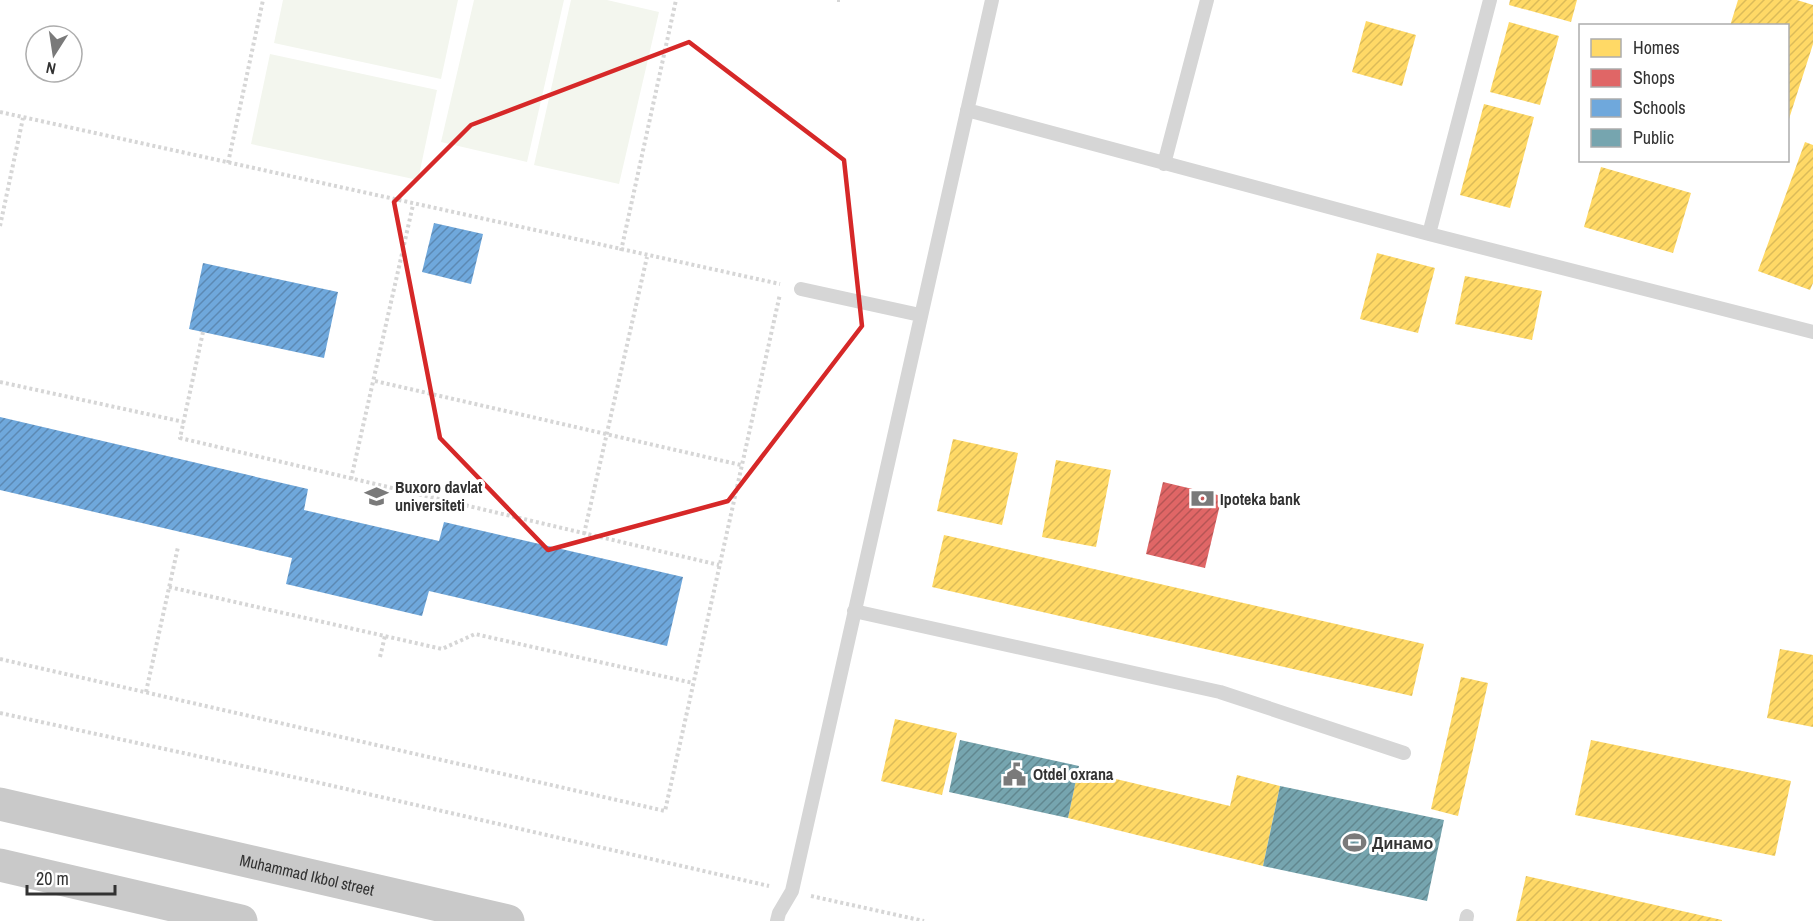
<svg xmlns="http://www.w3.org/2000/svg" width="1813" height="921" font-family="'Archivo Narrow',sans-serif">
	<defs>
		<pattern id="homes-hatch" width="6" height="6" patternUnits="userSpaceOnUse" patternTransform="scale(1.5)"><rect width="6" height="6" fill="#ffd966"/><path d="M-1 1l2-2M0 6l6-6M5 7l2-2" fill="none" stroke="#dbbb59"/></pattern>
		<pattern id="shops-hatch" width="6" height="6" patternUnits="userSpaceOnUse" patternTransform="scale(1.5)"><rect width="6" height="6" fill="#e06666"/><path d="M-1 1l2-2M0 6l6-6M5 7l2-2" fill="none" stroke="#b65555"/></pattern>
		<pattern id="schools-hatch" width="6" height="6" patternUnits="userSpaceOnUse" patternTransform="scale(1.5)"><rect width="6" height="6" fill="#6fa8dc"/><path d="M-1 1l2-2M0 6l6-6M5 7l2-2" fill="none" stroke="#5c89b3"/></pattern>
		<pattern id="public-hatch" width="6" height="6" patternUnits="userSpaceOnUse" patternTransform="scale(1.5)"><rect width="6" height="6" fill="#76a5af"/><path d="M-1 1l2-2M0 6l6-6M5 7l2-2" fill="none" stroke="#61878f"/></pattern>
	</defs>
	<rect width="100%" height="100%" fill="#fff"/>
	<path fill="#f3f6ee" d="M283,0H458L441,79L274,43Z
		M474,0H564L527,162L441,142Z
		M571,0H607L659,12L619,184L534,165Z
		M270,54L437,90L418,180L251,144Z"/>
	<path fill="url(#homes-hatch)" d="M1510,0H1577L1571,22L1509,5Z
		M1738,0H1797L1813,5V44L1788,122V26H1730Z
		M1366,21L1416,35L1402,86L1352,72Z
		M1509,22L1559,36L1540,105L1490,92Z
		M1484,104L1534,117L1510,208L1460,195Z
		M1805,142L1813,145V283L1810,290L1758,271Z
		M1601,167L1691,193L1673,253L1584,227Z
		M1377,253L1435,268L1418,333L1360,319Z
		M1465,276L1542,291L1532,340L1455,324Z
		M953,439L1018,453L1002,525L937,511Z
		M1056,460L1111,470L1096,547L1042,537Z
		M944,535L1424,644L1412,696L932,587Z
		M1780,649L1813,655V727L1767,718Z
		M1461,677L1488,683L1458,816L1431,809Z
		M895,719L957,733L942,795L881,781Z
		M1591,740L1791,781L1775,856L1575,815Z
		M1078,770L1230,806L1237,775L1280,786L1263,866L1068,818Z
		M1526,876L1722,920V921H1516Z"/>
	<path fill="url(#shops-hatch)" d="M1163,482L1222,496L1205,568L1146,554Z"/>
	<path fill="url(#schools-hatch)" d="M434,223L483,234L471,284L422,272Z
		M203,263L338,292L324,358L189,329Z
		M0,417L308,489L304,510L439,541L444,522L683,577L667,646L429,591L422,616L286,584L292,558L0,490Z"/>
	<path fill="url(#public-hatch)" d="M960,740L1079,766L1068,818L949,792Z
		M1280,786L1444,820L1427,901L1263,866Z"/>
	<g fill="none" stroke-linecap="round" stroke-linejoin="round">
		<path stroke="#d6d6d6" stroke-width="4" stroke-dasharray="3 3" stroke-linecap="butt" d="M837,0H843
			M0,112L780,284
			M228,163L263,0
			M0,226L23,118
			M621,251L676,0
			M203,332L180,438L719,565
			M375,381L741,465
			M0,382L184,422
			M351,479L413,205
			M584,534L647,257
			M169,587L442,649L475,634L693,683
			M380,657L385,636
			M0,659L665,811L780,294
			M146,692L178,547
			M0,713L307,780L769,886
			M811,896L924,921"/>
		<path stroke="#d6d6d6" stroke-width="14" d="M967,110L1429,234L1813,332
			M1164,164L1207,0
			M1429,234L1490,0
			M801,289L920,315
			M854,611L1220,692L1404,753
			M777,921L779,913L792,891L992,0
			M1466,921L1467,916"/>
		<g stroke="#c9c9c9" stroke-width="33">
			<path id="s1" d="M0,804L508,921"/>
			<path d="M0,865L241,921"/>
		</g>
	</g>
	<path fill="none" stroke="#d62828" stroke-width="4.5" stroke-linejoin="round" d="M689,42L844,160L862,326L728,501L548,550L440,438L394,202L471,125Z"/>
	<defs>
		<symbol id="university-bare" viewBox="-9 -9 18 18"><path d="M0-5L7-2L0 1L-7-2ZM-4 1L0 2.5L4 1V4Q0 6-4 4Z" fill="#7a7a7a" stroke="#fff" stroke-width="2.5" paint-order="stroke"/></symbol>
		<symbol id="bank-bare" viewBox="-9 -9 18 18"><path d="M-6-4H6V4H-6ZM0-2.3a2.3 2.3 0 1 0 0 4.6a2.3 2.3 0 1 0 0-4.6Z" fill="#7a7a7a" stroke="#fff" stroke-width="2.5" paint-order="stroke"/></symbol>
		<symbol id="civic-bare" viewBox="-9 -9 18 18"><path d="M-.6-6.5H3V-4.5H.6V-3L4-1V1h2V6H-6V1h2V-1L-.6-3ZM-1.2 2.5V6h2.4V2.5Z" fill="#7a7a7a" stroke="#fff" stroke-width="2.5" paint-order="stroke"/></symbol>
		<symbol id="stadium-bare" viewBox="-9 -9 18 18"><path d="M0-5a6.5 5 0 1 0 0 10a6.5 5 0 1 0 0-10ZM-3.5-1.8h7v3.6h-7Z" fill="#7a7a7a" stroke="#fff" stroke-width="2.5" paint-order="stroke"/></symbol>
	</defs>
	<g fill-rule="evenodd">
		<use href="#university-bare" x="360" y="480" width="33" height="33"/>
		<use href="#bank-bare" x="1186" y="482" width="33" height="33"/>
		<use href="#civic-bare" x="998" y="758" width="33" height="33"/>
		<use href="#stadium-bare" x="1338" y="826" width="33" height="33"/>
	</g>
	<g text-anchor="middle" dominant-baseline="central" stroke-width="6" stroke-linejoin="round" paint-order="stroke">
		<g font-size="16" font-weight="bold" fill="#323232" stroke="#fff" text-anchor="start">
			<text x="395" y="487">Buxoro davlat<tspan x="395" dy="18">universiteti</tspan></text>
			<text x="1220" y="499">Ipoteka bank</text>
			<text x="1033" y="774">Otdel oxrana</text>
			<text x="1372" y="843">Динамо</text>
		</g>
		<g font-size="16" fill="#323232" stroke="#fff">
			<text stroke="none"><textPath href="#s1" startOffset="315">Muhammad Ikbol street</textPath></text>
		</g>
	</g>
	<rect x="1579" y="24" width="210" height="138" fill="#ffffff" stroke="#adadad" stroke-width="1.5"/>
	<rect x="1591" y="39" width="30" height="18" fill="#ffd966" stroke="#adadad" stroke-width="1.5"/>
	<text x="1633" y="54" font-size="18" fill="#323232">Homes</text>
	<rect x="1591" y="69" width="30" height="18" fill="#e06666" stroke="#adadad" stroke-width="1.5"/>
	<text x="1633" y="84" font-size="18" fill="#323232">Shops</text>
	<rect x="1591" y="99" width="30" height="18" fill="#6fa8dc" stroke="#adadad" stroke-width="1.5"/>
	<text x="1633" y="114" font-size="18" fill="#323232">Schools</text>
	<rect x="1591" y="129" width="30" height="18" fill="#76a5af" stroke="#adadad" stroke-width="1.5"/>
	<text x="1633" y="144" font-size="18" fill="#323232">Public</text>
	<g transform="translate(54 54) rotate(192)"><circle r="28" fill="#ffffff" stroke="#adadad" stroke-width="1.5"/>
	<path d="M0-4.5L10 22L0 15L-10 22Z" fill="#7a7a7a"/>
	<text y="-9" font-size="16" font-weight="bold" text-anchor="middle" fill="#323232">N</text>
	</g>
	<path d="M27 885v9h88v-9" fill="none" stroke="#323232" stroke-width="3"/>
	<text x="36" y="885" font-size="18" fill="#323232" stroke="#ffffff" stroke-width="4.5" paint-order="stroke">20 m</text>
</svg>
